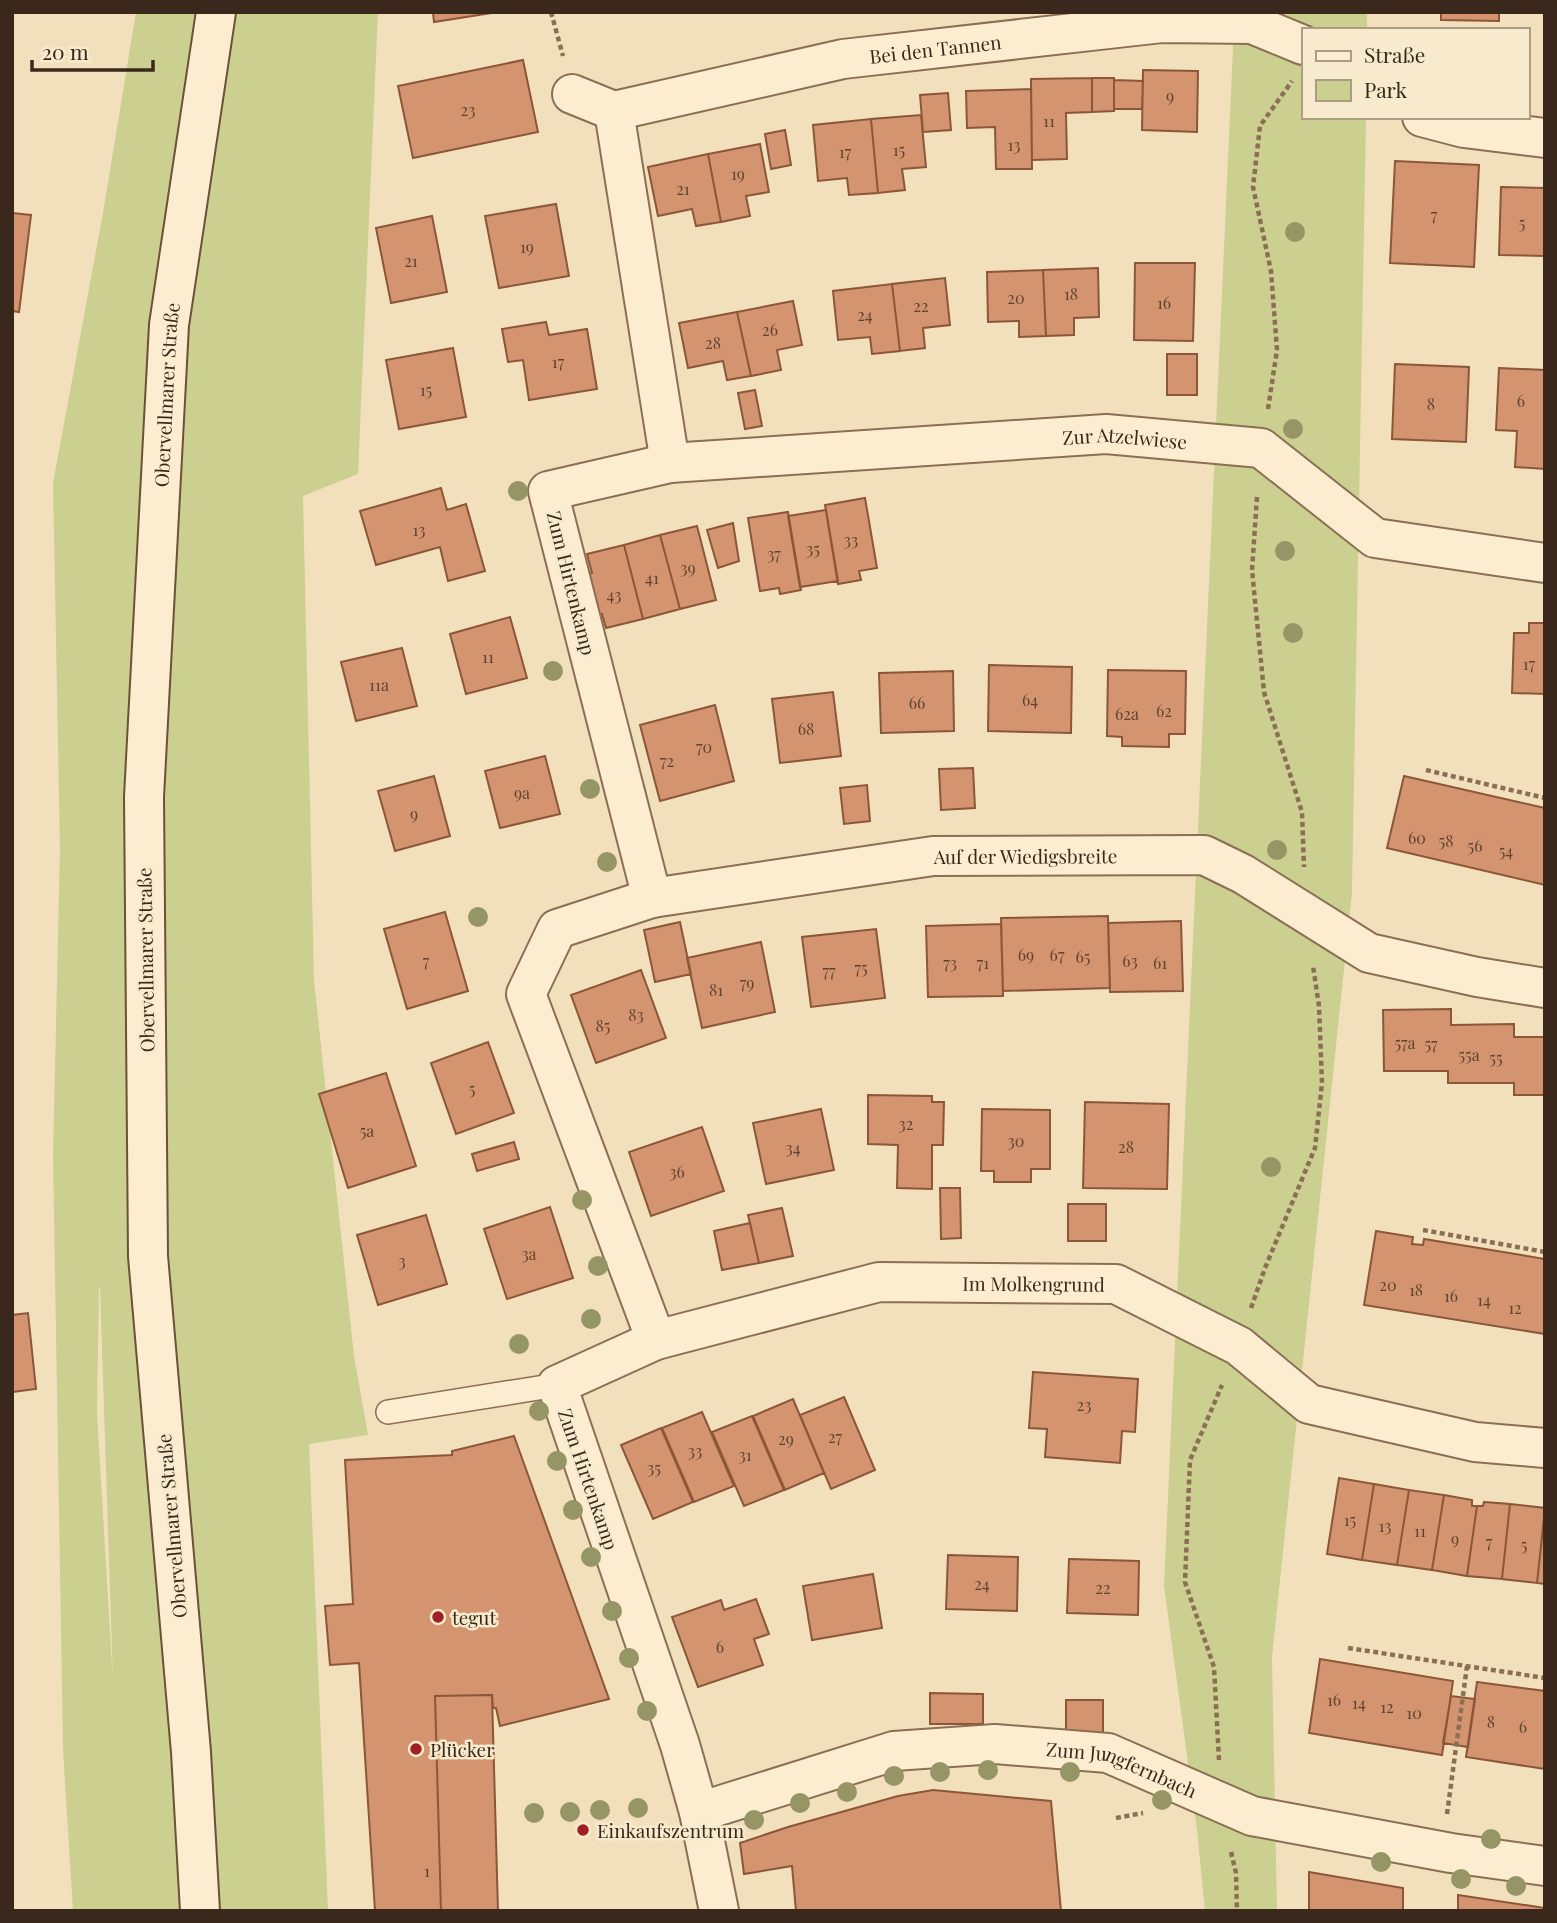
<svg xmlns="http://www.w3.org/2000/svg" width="1557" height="1923" font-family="'Playfair Display',serif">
	<rect width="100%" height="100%" fill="#f2e0bd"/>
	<path fill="#cbd090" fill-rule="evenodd" d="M136,12H378L358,474L303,496L314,980L354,1356L368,1435L309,1444L328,1911H73L63,1750L53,1155L60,850L53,483L103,213ZM99,1288H100L113,1682L97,1413Z
		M1225,12H1367V30H1303V117H1366L1352,893L1272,1657L1277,1911H1205L1197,1830L1164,1586L1233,47Z"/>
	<path fill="#d3946f" stroke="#8c5638" stroke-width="2" d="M433,12H498L434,22Z
		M1441,12H1499V21L1441,20Z
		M523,60L538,132L413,158L398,86Z
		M1143,70L1198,71L1197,132L1142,130Z
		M1092,78H1114V111L1092,112Z
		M1092,78V112L1066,113L1067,159L1032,160L1031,79Z
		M1114,80L1143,81L1142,109H1114Z
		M1031,89L1032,169H996L995,127L967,128L966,91Z
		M948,93L951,130L923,132L920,95Z
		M921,115L926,167L902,169L905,190L878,193L871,119Z
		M871,119L878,193L849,195L847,178L818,181L813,125Z
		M785,130L791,165L771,169L765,134Z
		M760,144L769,192L746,196L750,216L721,222L708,154Z
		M708,154L721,222L696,226L692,209L658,216L648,167Z
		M1395,161L1479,165L1474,267L1390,263Z
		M1501,187L1545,188V256L1499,255Z
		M556,204L569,276L499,288L485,216Z
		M12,213L31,215L19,312L12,311Z
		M432,216L447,292L391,303L376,228Z
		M1135,263H1195L1193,341L1134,340Z
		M1098,268L1099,317L1074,318V335L1046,336L1043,270Z
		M1043,270L1046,336L1019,337V321L988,322L987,272Z
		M945,278L950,325L923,328L925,348L900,351L892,284Z
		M892,284L900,351L872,354L870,337L838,340L833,291Z
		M793,301L802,345L777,350L781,370L751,376L737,312Z
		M737,312L751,376L727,380L723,361L688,368L679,323Z
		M546,322L549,335L587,329L597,389L529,400L523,360L508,362L502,329Z
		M453,348L466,417L399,429L386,360Z
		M1167,354H1197V395H1167Z
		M1395,364L1469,367L1466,442L1392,439Z
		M1499,368L1545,370V469L1515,467L1517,431L1496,430Z
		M755,390L762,426L745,429L738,393Z
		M441,488L447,510L466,504L485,571L448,581L440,547L376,565L360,511Z
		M865,498L877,568L859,571L861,580L838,584L825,505Z
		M826,510L838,581L800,587L788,516Z
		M788,512L801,590L780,594L779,588L760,591L748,518Z
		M733,523L739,561L718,568L707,530Z
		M697,526L716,600L680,609L660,535Z
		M660,535L680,609L643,619L624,545Z
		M624,545L643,619L606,628L602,614L596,615L585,575L592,573L587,554Z
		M510,617L527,678L466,694L450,634Z
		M1529,623H1545V694L1512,693L1514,633H1529Z
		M402,648L417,706L356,721L341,662Z
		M989,665L1072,667L1071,733L988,731Z
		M1108,670L1186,671L1185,734H1169V747L1122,746V737L1107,736Z
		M953,671L954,731L881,733L879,673Z
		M833,692L841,756L780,763L772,699Z
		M715,705L734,781L660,801L640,725Z
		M545,756L560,814L500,828L485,771Z
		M973,768L975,808L941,810L939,769Z
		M434,776L450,836L395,851L378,791Z
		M1404,776L1545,808V885L1387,848Z
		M867,785L870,821L844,824L840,788Z
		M445,912L468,991L407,1009L384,929Z
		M1108,916L1110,988L1003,991L1001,918Z
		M1181,921L1183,991L1110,992L1108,923Z
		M680,922L691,974L655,982L644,930Z
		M1001,924L1003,996L928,997L926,926Z
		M876,929L885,998L811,1007L802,937Z
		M761,942L775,1012L702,1028L687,958Z
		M641,970L666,1038L596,1063L571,995Z
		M1451,1009V1025L1514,1024V1037H1545V1095H1514V1083H1448V1071H1384L1383,1010Z
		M488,1042L514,1113L456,1134L431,1063Z
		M386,1073L416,1166L348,1188L319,1094Z
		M868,1095L932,1096V1102H944L943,1145H932V1189L897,1188L898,1145L868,1144Z
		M1085,1102L1169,1104L1167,1189L1083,1188Z
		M821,1109L834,1170L766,1184L753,1123Z
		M982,1109L1050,1110V1169H1031V1182H994V1171H981Z
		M702,1127L724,1191L651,1216L629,1152Z
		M514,1142L519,1159L477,1171L472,1154Z
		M940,1188H960L961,1238L941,1239Z
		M1068,1204H1106V1241H1068Z
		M550,1207L573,1278L507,1299L484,1229Z
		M782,1208L793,1256L759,1263L748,1215Z
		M426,1215L447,1284L378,1305L357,1235Z
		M750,1223L759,1263L722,1270L714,1231Z
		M1376,1231L1413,1237L1412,1244L1423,1245L1424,1239L1545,1259V1334L1364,1305Z
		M28,1313L36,1389L12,1392V1315Z
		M1033,1372L1138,1379L1135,1432L1122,1431L1120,1463L1045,1457L1047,1429L1029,1428Z
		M844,1397L875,1470L831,1489L800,1415Z
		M793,1399L824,1473L785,1490L753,1416Z
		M702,1412L734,1486L694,1502L662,1428Z
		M752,1416L784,1490L744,1506L712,1432Z
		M661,1428L693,1502L653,1519L621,1445Z
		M514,1436L609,1699L500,1726L496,1708H493L492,1695L435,1696L441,1911H375L359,1663L330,1665L325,1606L353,1604L345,1460L452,1455V1451Z
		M1339,1478L1374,1484L1362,1560L1327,1554Z
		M1374,1484L1409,1490L1397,1565L1362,1560Z
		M1409,1490L1444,1495L1432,1570L1397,1565Z
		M1444,1495L1472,1500V1506H1477L1467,1576L1432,1570Z
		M1484,1502L1510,1504L1502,1579L1467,1576L1477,1506H1483Z
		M1510,1504L1545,1508L1537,1583L1502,1579Z
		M1545,1510V1584L1537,1583Z
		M948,1555L1018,1557L1017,1611L946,1609Z
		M1069,1559L1139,1561L1138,1615L1067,1613Z
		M873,1574L882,1628L812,1640L803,1586Z
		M756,1599L769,1634L754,1639L763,1665L698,1687L672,1617L721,1600L724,1610Z
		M1320,1659L1453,1681L1442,1755L1309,1733Z
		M1477,1682L1545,1691V1769L1466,1757Z
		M930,1693L983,1694V1724H930Z
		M492,1695L498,1911H441L435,1696Z
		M1451,1696L1475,1699L1468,1747L1443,1743Z
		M1066,1700H1103V1734H1066Z
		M933,1790L1051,1801L1061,1911H796L792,1866L744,1874L740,1843L788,1827L898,1796Z
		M1309,1872L1403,1888V1911H1309Z
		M1458,1895L1545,1908V1911H1458Z"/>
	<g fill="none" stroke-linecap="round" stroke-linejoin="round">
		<defs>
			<path id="lane" d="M388,1412L557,1385"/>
			<g id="street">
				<path id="s1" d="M572,94L614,111L843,59L1162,23L1252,24L1303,45"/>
				<path d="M614,111L670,463"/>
				<path d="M1422,117L1464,128L1545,138"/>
				<path id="s2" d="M652,898L548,491L670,463L1106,434L1261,448L1375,538L1545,563"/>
				<path id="s3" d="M656,1340L879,1282L1116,1284L1239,1346L1309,1404L1475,1442L1545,1448"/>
				<path id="s4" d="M699,1812L894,1751L995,1744L1108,1753L1252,1816L1451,1853L1545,1866"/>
				<path id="s5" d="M719,1911L699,1812L680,1745L557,1385L656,1340L526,994L557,929L652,898L933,856L1204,855L1243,874L1369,953L1477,977L1545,988"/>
			</g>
			<g id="secondary">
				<path id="s6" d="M200,1911L191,1752L148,1256L144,797L169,325L216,12"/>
			</g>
		</defs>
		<use href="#lane" stroke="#8b6f54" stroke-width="26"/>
		<use href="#street" stroke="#8b6f54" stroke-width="42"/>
		<use href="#secondary" stroke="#6c5038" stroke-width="42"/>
		<path stroke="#8b6f54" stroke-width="4.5" stroke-dasharray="5 3.5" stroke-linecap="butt" d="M551,12L563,56
			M1268,409L1277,350L1271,271L1253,187L1260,126L1292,81
			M1257,497L1252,570L1264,692L1302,812L1304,867
			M1426,770L1545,798
			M1423,1230L1545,1252
			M1251,1308L1265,1268L1315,1148L1322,1083L1319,1006L1313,966
			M1348,1648L1545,1678
			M1219,1760L1214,1667L1185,1582L1190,1460L1222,1385
			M1447,1814L1467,1666
			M1116,1818L1143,1813
			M1231,1852L1236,1873L1237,1911"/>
		<use href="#lane" stroke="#fcedd0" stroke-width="23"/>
		<use href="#street" stroke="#fcedd0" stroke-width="38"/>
		<use href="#secondary" stroke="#fcedd0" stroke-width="38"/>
	</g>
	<g fill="#969566">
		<circle cx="1295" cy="232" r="10"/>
		<circle cx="1293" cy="429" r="10"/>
		<circle cx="518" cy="491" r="10"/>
		<circle cx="1285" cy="551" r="10"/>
		<circle cx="1293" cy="633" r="10"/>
		<circle cx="553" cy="671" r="10"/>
		<circle cx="590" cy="789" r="10"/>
		<circle cx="1277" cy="850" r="10"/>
		<circle cx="607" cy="862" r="10"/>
		<circle cx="478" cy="917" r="10"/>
		<circle cx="1271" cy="1167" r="10"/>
		<circle cx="582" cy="1200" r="10"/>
		<circle cx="598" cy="1266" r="10"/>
		<circle cx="591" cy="1319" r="10"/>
		<circle cx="519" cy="1344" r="10"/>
		<circle cx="539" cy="1411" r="10"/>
		<circle cx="557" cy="1461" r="10"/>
		<circle cx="573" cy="1510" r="10"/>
		<circle cx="591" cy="1557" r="10"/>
		<circle cx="612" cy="1611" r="10"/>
		<circle cx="629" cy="1658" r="10"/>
		<circle cx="647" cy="1711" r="10"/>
		<circle cx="988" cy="1770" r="10"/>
		<circle cx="940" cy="1772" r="10"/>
		<circle cx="1070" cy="1772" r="10"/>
		<circle cx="894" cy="1776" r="10"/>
		<circle cx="847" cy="1792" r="10"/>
		<circle cx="1162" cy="1800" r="10"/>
		<circle cx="800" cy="1803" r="10"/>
		<circle cx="638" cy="1808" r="10"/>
		<circle cx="600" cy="1810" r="10"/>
		<circle cx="570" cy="1812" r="10"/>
		<circle cx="534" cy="1813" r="10"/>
		<circle cx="754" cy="1820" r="10"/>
		<circle cx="1491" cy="1839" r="10"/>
		<circle cx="1381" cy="1862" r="10"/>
		<circle cx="1461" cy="1879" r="10"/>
		<circle cx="1516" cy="1886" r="10"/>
	</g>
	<g fill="#9f1f25" stroke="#f8eacd" stroke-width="2.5">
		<circle cx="438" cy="1617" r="7"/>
		<circle cx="416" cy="1749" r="7"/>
		<circle cx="583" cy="1830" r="7"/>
	</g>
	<g text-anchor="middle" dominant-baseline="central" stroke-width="5" stroke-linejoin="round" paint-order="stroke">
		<g font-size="16" fill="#604330">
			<text x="1170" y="95">9</text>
			<text x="468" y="109">23</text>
			<text x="1049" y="120">11</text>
			<text x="1014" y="144">13</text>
			<text x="899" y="149">15</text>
			<text x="845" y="151">17</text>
			<text x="738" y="173">19</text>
			<text x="683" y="188">21</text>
			<text x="1434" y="214">7</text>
			<text x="1522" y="222">5</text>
			<text x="527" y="246">19</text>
			<text x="411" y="260">21</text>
			<text x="1071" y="293">18</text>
			<text x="1016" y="297">20</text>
			<text x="1164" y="302">16</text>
			<text x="921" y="305">22</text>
			<text x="865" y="314">24</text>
			<text x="770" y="329">26</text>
			<text x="713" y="342">28</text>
			<text x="558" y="361">17</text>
			<text x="426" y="389">15</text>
			<text x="1521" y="400">6</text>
			<text x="1431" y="403">8</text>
			<text x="419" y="529">13</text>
			<text x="851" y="539">33</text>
			<text x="813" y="548">35</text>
			<text x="774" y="553">37</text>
			<text x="688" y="567">39</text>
			<text x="652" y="577">41</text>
			<text x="614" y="594">43</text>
			<text x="488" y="656">11</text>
			<text x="1529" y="663">17</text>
			<text x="379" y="684">11a</text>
			<text x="1030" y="699">64</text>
			<text x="917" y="702">66</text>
			<text x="1164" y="710">62</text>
			<text x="1127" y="713">62a</text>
			<text x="806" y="728">68</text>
			<text x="704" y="746">70</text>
			<text x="667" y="760">72</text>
			<text x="522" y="792">9a</text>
			<text x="414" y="813">9</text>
			<text x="1417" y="837">60</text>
			<text x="1446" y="840">58</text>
			<text x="1475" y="845">56</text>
			<text x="1506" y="850">54</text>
			<text x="1026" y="954">69</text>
			<text x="1057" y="954">67</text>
			<text x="1083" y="956">65</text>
			<text x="426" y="960">7</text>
			<text x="1130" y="960">63</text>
			<text x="950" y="962">73</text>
			<text x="983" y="962">71</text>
			<text x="1160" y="962">61</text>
			<text x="861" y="967">75</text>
			<text x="829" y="970">77</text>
			<text x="747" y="982">79</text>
			<text x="716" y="989">81</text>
			<text x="636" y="1014">83</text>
			<text x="603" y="1025">85</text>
			<text x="1405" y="1042">57a</text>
			<text x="1431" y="1043">57</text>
			<text x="1469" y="1054">55a</text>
			<text x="1496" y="1057">55</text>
			<text x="472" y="1088">5</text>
			<text x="906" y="1123">32</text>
			<text x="367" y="1130">5a</text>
			<text x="1016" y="1140">30</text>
			<text x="1126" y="1146">28</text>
			<text x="793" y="1147">34</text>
			<text x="677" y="1171">36</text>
			<text x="529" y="1253">3a</text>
			<text x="402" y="1260">3</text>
			<text x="1388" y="1284">20</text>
			<text x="1416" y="1289">18</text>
			<text x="1451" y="1295">16</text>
			<text x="1484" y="1299">14</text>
			<text x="1515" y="1307">12</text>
			<text x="1084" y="1404">23</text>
			<text x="835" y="1436">27</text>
			<text x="786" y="1438">29</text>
			<text x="695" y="1450">33</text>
			<text x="745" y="1454">31</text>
			<text x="654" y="1467">35</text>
			<text x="1350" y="1519">15</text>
			<text x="1385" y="1525">13</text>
			<text x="1420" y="1530">11</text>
			<text x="1455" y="1538">9</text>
			<text x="1489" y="1541">7</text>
			<text x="1524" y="1544">5</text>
			<text x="982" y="1583">24</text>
			<text x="1103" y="1587">22</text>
			<text x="720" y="1646">6</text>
			<text x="1334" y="1699">16</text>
			<text x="1359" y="1702">14</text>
			<text x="1387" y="1706">12</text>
			<text x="1414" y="1712">10</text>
			<text x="1491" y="1721">8</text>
			<text x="1523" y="1726">6</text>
			<text x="427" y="1870">1</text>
		</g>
		<g font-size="19" fill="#39281b" stroke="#f8eacd">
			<text stroke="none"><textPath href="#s1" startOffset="373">Bei den Tannen</textPath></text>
			<text stroke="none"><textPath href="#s6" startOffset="1519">Obervellmarer Straße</textPath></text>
			<text stroke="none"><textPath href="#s2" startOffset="1001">Zur Atzelwiese</textPath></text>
			<text transform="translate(572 583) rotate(76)">Zum Hirtenkamp</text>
			<text stroke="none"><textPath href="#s5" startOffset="1578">Auf der Wiedigsbreite</textPath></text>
			<text transform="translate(145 960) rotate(-91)">Obervellmarer Straße</text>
			<text stroke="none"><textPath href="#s3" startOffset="385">Im Molkengrund</textPath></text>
			<text transform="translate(589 1479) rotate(71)">Zum Hirtenkamp</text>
			<text transform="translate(171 1526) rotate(-95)">Obervellmarer Straße</text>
			<text stroke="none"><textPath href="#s4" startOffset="436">Zum Jungfernbach</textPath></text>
		</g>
		<g font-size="19" fill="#39281b" stroke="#f8eacd" text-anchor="start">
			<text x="452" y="1617">tegut</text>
			<text x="430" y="1749">Plücker</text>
			<text x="597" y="1830">Einkaufszentrum</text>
		</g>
	</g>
	<rect width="1557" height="1923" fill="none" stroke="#39281b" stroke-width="28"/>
	<rect x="1302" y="28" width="228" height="91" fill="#f8eacd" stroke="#ac9c86" stroke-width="2"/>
	<rect x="1316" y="51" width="35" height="10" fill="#fcedd0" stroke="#ac9c86" stroke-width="2"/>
	<text x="1364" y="63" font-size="21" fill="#39281b">Straße</text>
	<rect x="1316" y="80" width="35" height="21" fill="#cbd090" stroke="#ac9c86" stroke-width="2"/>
	<text x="1364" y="98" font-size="21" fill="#39281b">Park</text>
	<path d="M32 60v10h121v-10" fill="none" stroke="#39281b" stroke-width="3.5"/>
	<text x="42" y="60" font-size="21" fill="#39281b" stroke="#f8eacd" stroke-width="5" paint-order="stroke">20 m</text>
</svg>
